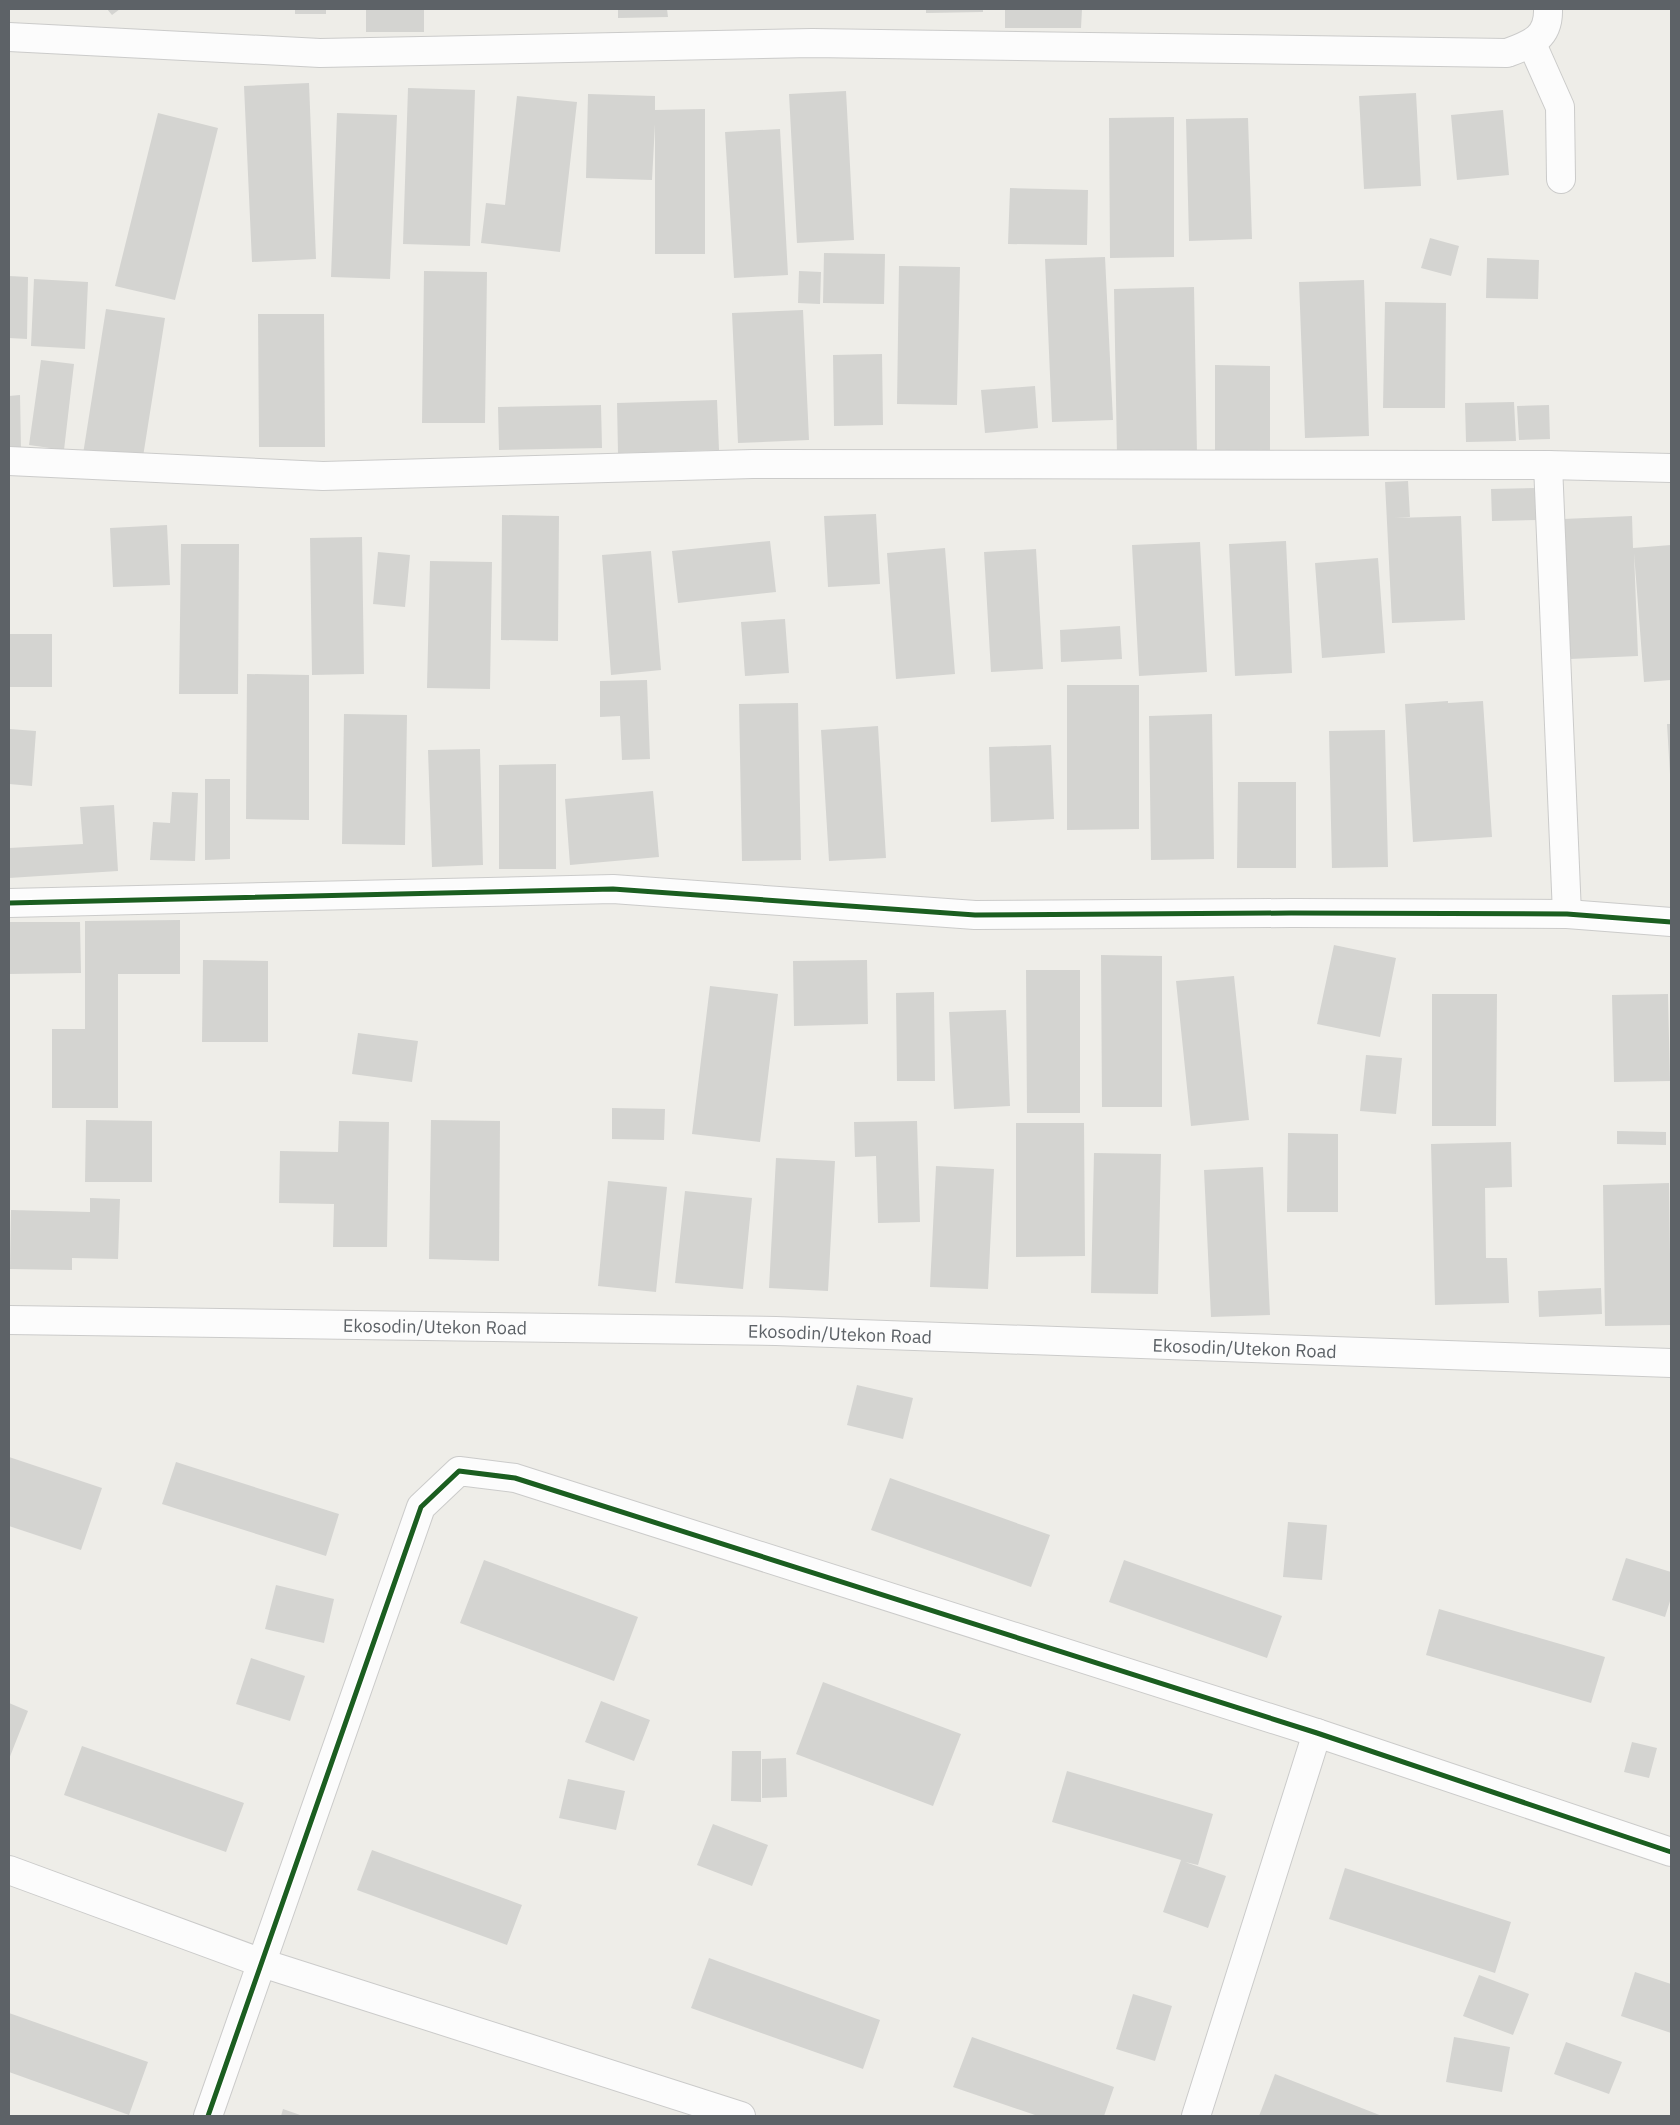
<svg xmlns="http://www.w3.org/2000/svg" width="1680" height="2125" font-family="'IBM Plex Sans',sans-serif">
	<rect width="100%" height="100%" fill="#eeede8"/>
	<path fill="#d4d4d1" d="M107,9H120L112,15Z
		M295,9H326V14H295Z
		M366,9H424V32H366Z
		M618,9H667L668,17L618,18Z
		M926,9H983V12L926,13Z
		M1005,9H1082L1081,28H1005Z
		M309,83L316,259L252,262L244,86Z
		M408,88L475,90L470,246L403,244Z
		M846,91L854,240L797,243L789,94Z
		M1416,93L1421,186L1364,189L1359,96Z
		M588,94L655,96V110L705,109V254H655V124L652,180L586,178Z
		M517,96L577,102L560,252L481,243L486,203L505,205Z
		M1503,110L1509,175L1457,180L1451,115Z
		M158,113L218,128L175,300L115,286Z
		M337,113L397,115L390,279L331,277Z
		M1174,117V257L1110,258L1109,118Z
		M1248,118L1252,239L1189,241L1186,119Z
		M780,129L788,275L734,278L725,132Z
		M1010,188L1088,190L1087,245L1008,244Z
		M1430,238L1459,246L1451,276L1421,268Z
		M824,253L885,254L884,304L823,303Z
		M1105,257L1113,420L1052,422L1045,259Z
		M1487,258L1539,260L1538,299L1486,298Z
		M899,266L960,267L957,405L897,404Z
		M424,271L487,272L485,423H422Z
		M799,271L821,272L820,304L798,303Z
		M9,276L28,277L27,339L9,338Z
		M34,279L88,282L85,349L31,346Z
		M1364,280L1369,436L1305,438L1299,282Z
		M1194,287L1197,454L1117,455L1114,289Z
		M1385,302L1446,303L1445,408H1383Z
		M106,309L165,318L142,463L83,454Z
		M803,310L809,440L738,443L732,313Z
		M258,314H324L325,447H259Z
		M882,354L883,425L834,426L833,355Z
		M41,360L74,364L64,450L29,445Z
		M1215,365L1270,366V452H1215Z
		M1035,386L1038,428L985,433L981,390Z
		M20,395L21,450L9,451V396Z
		M717,400L719,450L618,453L617,403Z
		M1514,402L1516,441L1466,442L1465,403Z
		M601,405L602,448L499,450L498,407Z
		M1549,405L1550,439L1519,440L1517,406Z
		M1408,481L1410,517L1395,518L1461,516L1465,620L1392,623L1385,482Z
		M1536,488L1537,520L1492,521L1491,489Z
		M876,514L880,584L828,587L824,516Z
		M502,515L559,516L558,641L501,640Z
		M1632,516L1633,548L1671,545V680L1644,682L1634,553L1638,656L1570,659L1563,519Z
		M167,525L170,585L113,587L110,528Z
		M362,537L364,674L312,675L310,538Z
		M770,541L776,592L678,603L672,551Z
		M1286,541L1292,673L1235,676L1229,544Z
		M1200,542L1207,672L1139,676L1132,545Z
		M181,544H239L238,694H179Z
		M945,548L955,674L896,679L887,553Z
		M1036,549L1043,669L991,672L984,552Z
		M651,551L661,670L611,675L602,555Z
		M378,552L410,555L405,607L373,604Z
		M1378,558L1385,653L1322,658L1315,563Z
		M430,561L492,562L490,689L427,688Z
		M785,619L789,673L745,676L741,622Z
		M1120,626L1122,659L1061,662L1060,630Z
		M9,634H52V687H9Z
		M247,674L309,675V820L246,819Z
		M647,680L650,759L622,760L620,716L600,717V681Z
		M1067,685H1139V829L1067,830Z
		M1448,701V703L1483,701L1492,837L1413,842L1405,704Z
		M798,703L801,860L742,861L739,704Z
		M344,714L407,715L405,845L342,844Z
		M1212,714L1214,859L1151,860L1149,716Z
		M1667,724H1671V774H1670Z
		M878,726L886,858L829,861L821,730Z
		M9,729L36,731L32,786L9,784Z
		M1385,730L1388,867L1332,868L1329,731Z
		M1051,745L1054,819L991,822L989,747Z
		M480,749L483,865L432,867L428,750Z
		M556,764V869H499V765Z
		M205,779H230V859L205,860Z
		M1238,782H1296V868H1237Z
		M653,791L659,857L570,865L565,799Z
		M172,792L198,793L195,861L150,860L153,822L170,823Z
		M114,805L118,871L9,878V848L83,844L80,807Z
		M180,920V974H118V1108H52V1029H85V921Z
		M9,922H80L81,973L9,974Z
		M1334,945L1396,958L1380,1037L1317,1024Z
		M1101,955L1162,956V1107H1102Z
		M203,960L268,961V1042H202Z
		M867,960L868,1024L794,1026L793,961Z
		M1026,970H1080V1113H1027Z
		M1234,976L1249,1120L1191,1126L1176,981Z
		M710,986L778,994L760,1142L692,1134Z
		M934,992L935,1081H897L896,993Z
		M1432,994H1497L1496,1126H1432Z
		M1668,994L1670,1081L1614,1082L1612,995Z
		M1006,1010L1010,1106L954,1109L949,1012Z
		M358,1033L418,1041L412,1082L352,1074Z
		M1366,1055L1402,1058L1396,1114L1360,1111Z
		M612,1108L665,1109L664,1140L612,1139Z
		M86,1120L152,1121V1182H85Z
		M431,1120L500,1121L499,1261L429,1259Z
		M339,1121L389,1122L387,1247H333L334,1204L279,1203L280,1151L338,1152Z
		M917,1121L920,1222L878,1223L876,1156L855,1157L854,1122Z
		M1016,1123H1084L1085,1256L1016,1257Z
		M1617,1131L1666,1132V1145L1617,1144Z
		M1288,1133L1338,1134V1212H1287Z
		M1511,1142L1512,1187L1485,1188L1486,1258H1507L1509,1303L1435,1305L1431,1144Z
		M1094,1153L1161,1154L1158,1294L1091,1293Z
		M776,1158L835,1161L828,1291L769,1288Z
		M936,1166L994,1169L988,1289L930,1287Z
		M1263,1167L1270,1315L1211,1317L1204,1170Z
		M608,1181L667,1187L656,1292L598,1286Z
		M1669,1183L1671,1325L1605,1326L1603,1185Z
		M685,1191L752,1198L743,1289L675,1283Z
		M90,1198L120,1199L118,1259L72,1258V1270L10,1269L11,1210L90,1212Z
		M1601,1288L1602,1314L1539,1317L1538,1291Z
		M857,1385L913,1398L903,1439L847,1425Z
		M9,1457L102,1488L81,1550L9,1526Z
		M176,1462L339,1514L326,1556L162,1504Z
		M890,1478L1050,1535L1031,1587L871,1530Z
		M1288,1522L1327,1525L1322,1580L1283,1577Z
		M1626,1558L1671,1572V1598L1665,1617L1612,1600Z
		M484,1560L638,1617L614,1681L460,1623Z
		M1124,1560L1282,1616L1267,1658L1109,1602Z
		M276,1585L334,1599L324,1643L265,1629Z
		M1439,1609L1605,1657L1591,1703L1426,1655Z
		M251,1658L305,1676L290,1721L236,1704Z
		M823,1682L961,1734L933,1806L796,1754Z
		M601,1701L650,1720L634,1761L585,1742Z
		M9,1703L28,1711L9,1759Z
		M1632,1742L1657,1748L1649,1778L1624,1772Z
		M82,1746L244,1803L226,1852L64,1795Z
		M732,1751H761V1802L731,1801Z
		M786,1758L787,1797L762,1798V1759Z
		M1067,1771L1213,1814L1198,1865L1185,1862L1226,1876L1208,1928L1163,1912L1181,1860L1052,1822Z
		M568,1779L625,1791L616,1830L559,1818Z
		M713,1824L768,1845L752,1886L697,1865Z
		M372,1850L522,1905L507,1945L357,1890Z
		M1345,1868L1511,1922L1495,1973L1329,1919Z
		M709,1958L880,2020L863,2069L691,2008Z
		M1635,1972L1671,1984V2033L1621,2016Z
		M1479,1975L1529,1994L1513,2035L1463,2016Z
		M1133,1994L1172,2006L1155,2061L1116,2049Z
		M9,2013L148,2062L129,2115L9,2072Z
		M972,2037L1114,2087L1104,2116H1038L953,2087Z
		M1454,2037L1510,2047L1502,2092L1446,2082Z
		M1566,2042L1622,2062L1609,2094L1554,2074Z
		M1275,2074L1382,2116H1259Z
		M283,2109L303,2116H281Z"/>
	<g fill="none" stroke-linecap="round" stroke-linejoin="round">
		<defs>
			<g id="minor">
				<path d="M9,37L320,53L812,43L1507,53C1531,44 1549,38 1548,9"/>
				<path d="M1532,44L1560,107L1561,179"/>
				<path d="M9,461L323,476L753,464L1548,465L1671,468"/>
				<path d="M1548,465L1567,914"/>
				<path d="M9,903L613,889L975,915L1291,913L1567,914L1671,922"/>
				<path id="s1" d="M9,1320L776,1331L1671,1363"/>
				<path d="M9,1870L262,1963L741,2116"/>
				<path d="M208,2116L421,1507L459,1471L515,1478L1317,1733L1671,1852"/>
				<path d="M1196,2116L1317,1733"/>
			</g>
		</defs>
		<use href="#minor" stroke="#cbcbca" stroke-width="30"/>
		<use href="#minor" stroke="#fcfcfc" stroke-width="28"/>
		<defs>
			<path id="cycleway" d="M9,903L613,889L975,915L1291,913L1567,914L1671,922
				M208,2116L421,1507L459,1471L515,1478L1317,1733L1671,1852"/>
		</defs>
		<use href="#cycleway" stroke="#fff" stroke-width="8"/>
		<use href="#cycleway" stroke="#1b5e20" stroke-width="5"/>
	</g>
	<g text-anchor="middle" dominant-baseline="central" stroke-width="4.5" stroke-linejoin="round" paint-order="stroke">
		<g font-size="18" fill="#5d6267" stroke="#fff">
			<text stroke="none"><textPath href="#s1" startOffset="426">Ekosodin/Utekon Road</textPath></text>
			<text stroke="none"><textPath href="#s1" startOffset="831">Ekosodin/Utekon Road</textPath></text>
			<text stroke="none"><textPath href="#s1" startOffset="1236">Ekosodin/Utekon Road</textPath></text>
		</g>
	</g>
	<rect width="1680" height="2125" fill="none" stroke="#5d6267" stroke-width="20"/>
</svg>
